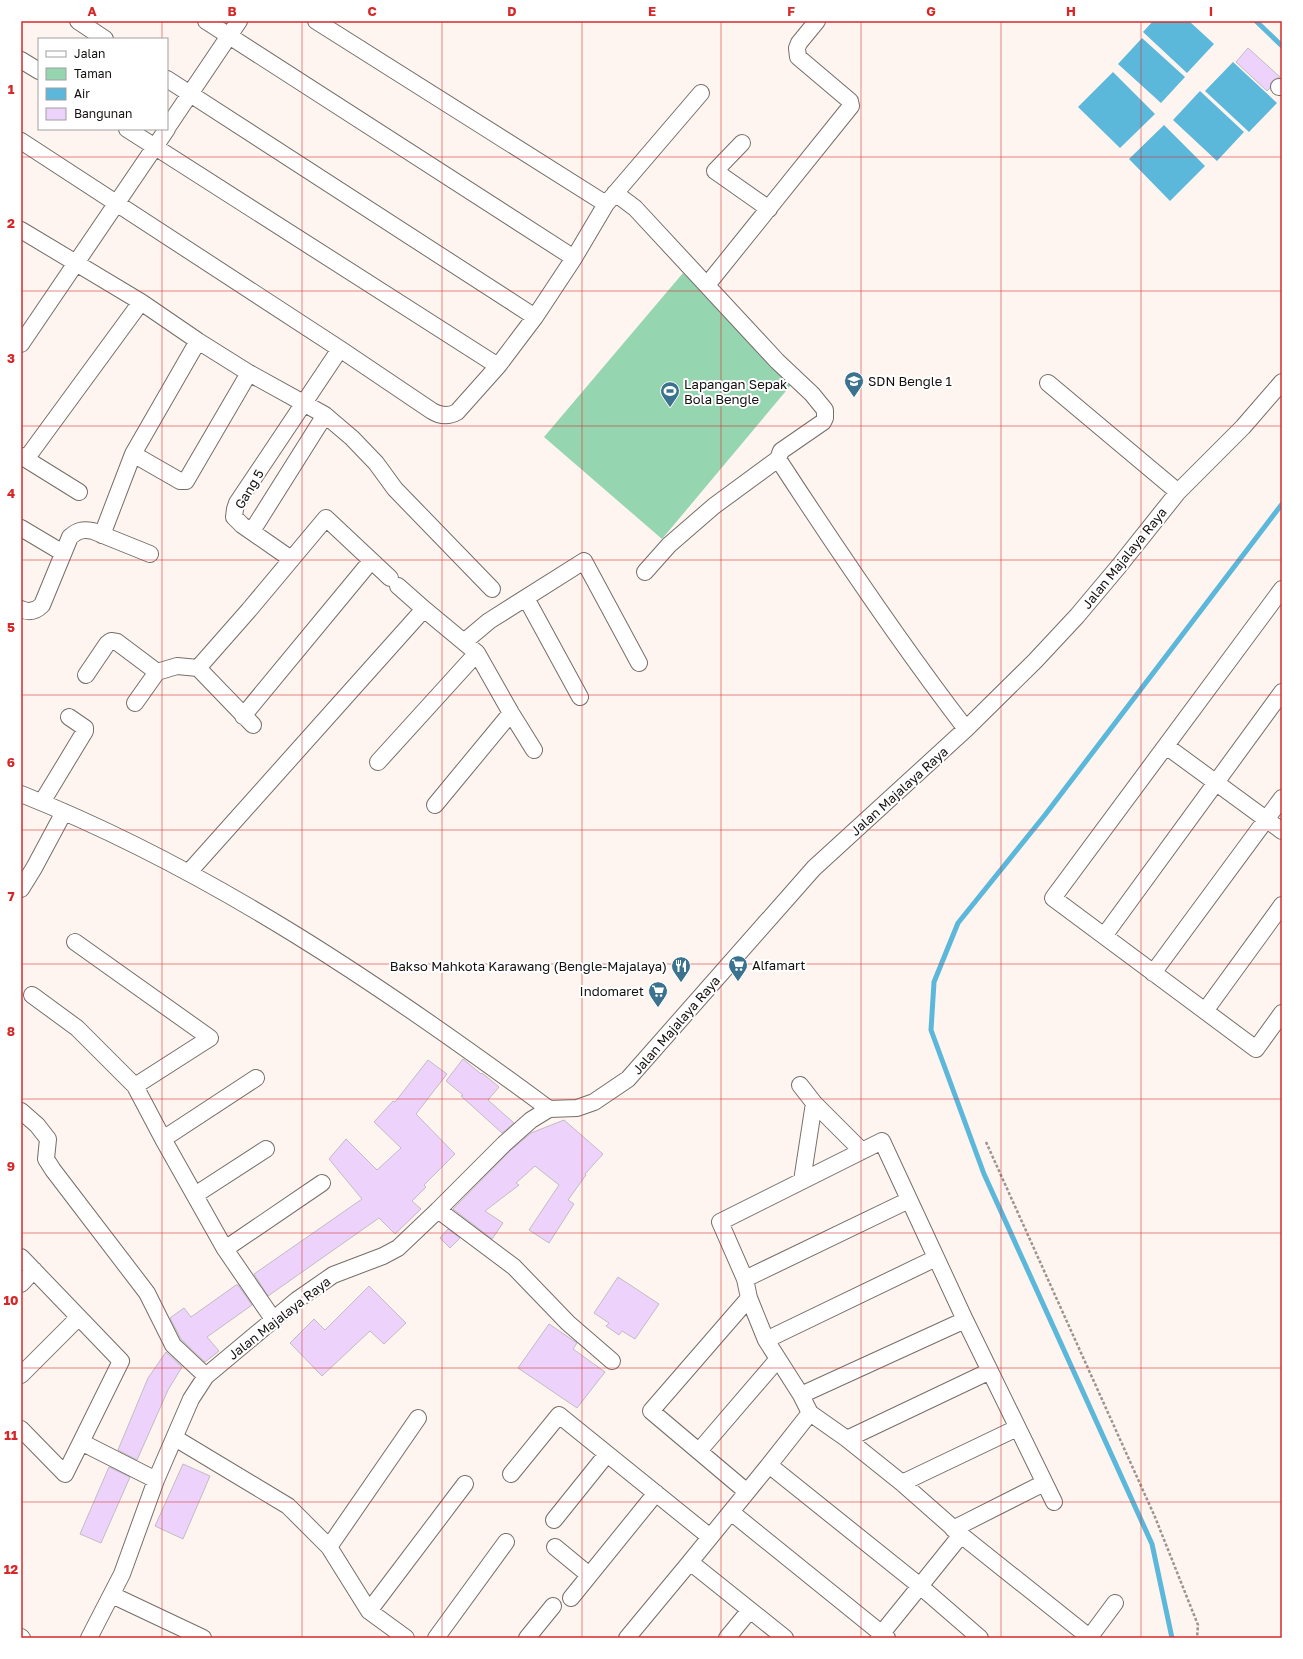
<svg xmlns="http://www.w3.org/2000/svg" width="1303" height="1659" font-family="'Golos Text',sans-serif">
	<rect width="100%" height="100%" fill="#fef4f0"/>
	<path fill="#95d5af" d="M683,273L796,379L662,539L544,437Z"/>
	<path fill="#5cb8da" d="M1153,21H1189L1214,44L1187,73L1143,32Z
		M1142,38L1185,77L1161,103L1118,64Z
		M1233,62L1277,103L1249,132L1205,91Z
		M1113,72L1155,114L1120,148L1078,107Z
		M1200,91L1244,132L1217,161L1173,120Z
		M1164,125L1205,166L1170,201L1129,159Z"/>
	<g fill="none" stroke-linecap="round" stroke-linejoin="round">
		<path stroke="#5cb8da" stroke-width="5" d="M1256,21L1282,46
			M1172,1638L1152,1544L984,1174L931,1030L934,982L958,923L1045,815L1282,504"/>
	</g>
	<path fill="#edd3fb" stroke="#c1bcc3" d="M1248,48L1280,77L1275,79L1271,82L1270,88L1267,91L1236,62Z
		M463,1059L481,1074L482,1073L499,1087L488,1100L514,1123L502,1133L461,1096L463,1095L446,1081Z
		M428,1060L447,1074L416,1114L455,1154L424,1185L426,1187L412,1201L421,1209L395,1234L379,1218L268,1296L254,1274L362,1199L329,1159L346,1139L377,1170L401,1148L374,1122L393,1101L395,1102Z
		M564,1120L603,1154L585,1174L586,1175L568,1200L574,1204L549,1243L529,1230L559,1185L535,1166L516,1183L519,1185L485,1211L503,1223L492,1239L453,1209L511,1150L531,1133Z
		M448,1229L460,1238L450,1248L440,1238Z
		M618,1277L659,1304L635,1339L622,1331L619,1335L606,1326L609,1323L594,1313Z
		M236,1285H238L252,1305L207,1337L219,1351L205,1362L181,1339L170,1318L184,1308L191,1317Z
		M369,1286L406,1323L384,1344L370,1331L322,1376L290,1343L314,1319L325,1330Z
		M549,1324L577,1343L573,1349L605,1372L577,1408L518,1368Z
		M166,1352L182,1367L168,1390L137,1460L118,1450L148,1378Z
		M183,1464L210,1476L183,1539L155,1526Z
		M109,1467L130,1477L101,1543L80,1534Z"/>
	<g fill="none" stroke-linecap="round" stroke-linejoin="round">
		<defs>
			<path id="minor" d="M78,21L105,39
				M206,21L574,258
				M316,21L606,204
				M21,60L39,71
				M167,79L535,317
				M1279,87H1282
				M167,128L239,21
				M127,129L498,366
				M21,141L340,349L432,411C440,416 448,417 457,412L498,366L535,317L574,258L606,204L701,93
				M742,143L715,171L769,209
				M615,193L635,208L777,361L812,394L825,410V418L823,422L781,451L778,459C838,551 899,642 966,729
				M21,230L141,302L198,341L249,373L325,415L352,438L376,463L395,489L492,589
				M707,285L851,106L850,101L798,57L797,48L799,43L817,21
				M198,341L133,454L180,481H186L249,373
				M21,344L167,129
				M1048,383L1178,492
				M21,456L79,492
				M26,459L141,302
				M21,528L63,553
				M252,531L325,415
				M102,535L133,454
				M291,559L242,525L234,517L235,509L237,503L340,349
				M645,572L669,545L714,506L778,459
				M398,586L424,609
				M526,598L580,697
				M21,609C29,613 36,611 42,605L70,537C78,530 83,529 93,531L150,554
				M464,642L489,621L584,561L639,663
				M477,653L511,713L534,750
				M198,668L249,610L326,518L390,578
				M86,675L107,644L111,641L117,642L157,672
				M135,703L157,672L177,666L198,668L253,725
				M243,716L371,561
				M1166,746L1282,831
				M21,794C212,870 384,987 549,1109
				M42,802L85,731V728L69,717
				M435,805L511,713
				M189,872L424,609L477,653L378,762
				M21,889L34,868L64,812
				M1282,905L1205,1011L1256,1049L1282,1013
				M1104,936L1282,692
				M75,942L210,1038L135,1086
				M1153,973L1282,798
				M32,995L77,1028L135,1086L163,1139L225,1249L273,1319
				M1205,1011L1053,898L1282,589
				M800,1085L814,1103
				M21,1111L37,1125L48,1139L46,1159L53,1170L147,1293L173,1345L206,1376
				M163,1139L256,1078
				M802,1181L814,1103L862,1151
				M195,1195L266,1149
				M438,1210L514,1267L568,1323L612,1361
				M225,1249L322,1183
				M21,1257L121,1361L81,1442
				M745,1279L909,1200
				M21,1284L34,1270
				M749,1298L745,1279L720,1222L882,1141L965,1320
				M766,1340L936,1258
				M21,1375L78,1318
				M810,1413L847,1439L902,1483L961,1535L920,1586L980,1638
				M21,1429L65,1474L81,1442L156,1480
				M175,1438L288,1506L329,1547L369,1611L406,1638
				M847,1439L990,1371
				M699,1451L778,1359
				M769,1465L810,1413L801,1395L965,1320L1054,1502
				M511,1474L559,1415L710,1537
				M902,1483L1017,1428
				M747,1492L651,1411L749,1298L766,1340L801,1395
				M731,1512L887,1638
				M554,1520L607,1454
				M953,1529L1044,1483
				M961,1535L1089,1637
				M329,1547L418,1418
				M555,1547L589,1575
				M112,1595L203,1638
				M571,1598L656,1493
				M750,1610L690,1562L769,1465L920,1586L878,1638
				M369,1611L465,1484
				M21,1637L22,1638
				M89,1638L122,1574L156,1480L191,1399L206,1376L297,1300L333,1275L383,1256L398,1248L438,1210L504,1144L531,1120L549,1109L577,1108L594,1102L628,1079L814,868L966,729L1035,661L1077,616L1119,566L1178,492L1243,427L1282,382
				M436,1638L506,1542
				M527,1638L553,1606
				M627,1638L690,1562
				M727,1638L750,1610L785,1638
				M1089,1638L1115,1603"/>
		</defs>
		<use href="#minor" stroke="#766e6a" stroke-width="18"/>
		<path stroke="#9b9491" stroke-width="2.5" stroke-dasharray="3 2" stroke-linecap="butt" d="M986,1142L1155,1517L1198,1625L1197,1638"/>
		<use href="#minor" stroke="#fff" stroke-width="16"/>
	</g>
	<path fill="none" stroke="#d62828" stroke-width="1" stroke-opacity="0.55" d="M162,21V39M302,21V1638M442,21V1638M582,21V1638M721,21V1638M861,21V1638M1001,21V1638M1141,21V1638M162,129V1638M21,157H1282M21,291H1282M21,426H1282M21,560H1282M21,695H1282M21,830H1282M21,964H1282M21,1099H1282M21,1233H1282M21,1368H1282M21,1502H1282"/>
	<defs>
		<symbol id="school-pin" viewBox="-11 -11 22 30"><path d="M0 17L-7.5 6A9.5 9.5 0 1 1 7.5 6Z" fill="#3b728d" stroke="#fff"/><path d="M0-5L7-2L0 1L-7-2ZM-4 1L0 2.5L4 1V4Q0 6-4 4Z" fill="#fff"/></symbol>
		<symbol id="stadium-pin" viewBox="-11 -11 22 30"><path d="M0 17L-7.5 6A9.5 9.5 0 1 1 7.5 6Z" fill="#3b728d" stroke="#fff"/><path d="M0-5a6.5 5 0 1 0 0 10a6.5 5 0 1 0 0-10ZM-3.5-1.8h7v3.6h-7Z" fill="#fff"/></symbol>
		<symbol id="supermarket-pin" viewBox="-11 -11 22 30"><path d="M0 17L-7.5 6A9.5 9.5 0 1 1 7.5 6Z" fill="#3b728d" stroke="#fff"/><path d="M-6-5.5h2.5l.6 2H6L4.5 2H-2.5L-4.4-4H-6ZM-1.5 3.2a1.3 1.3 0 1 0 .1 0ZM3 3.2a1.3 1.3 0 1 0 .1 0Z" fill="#fff"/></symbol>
		<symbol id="restaurant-pin" viewBox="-11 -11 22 30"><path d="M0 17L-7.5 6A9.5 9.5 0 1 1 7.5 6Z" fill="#3b728d" stroke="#fff"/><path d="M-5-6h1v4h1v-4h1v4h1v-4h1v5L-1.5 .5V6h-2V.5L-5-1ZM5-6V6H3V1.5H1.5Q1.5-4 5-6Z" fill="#fff"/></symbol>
	</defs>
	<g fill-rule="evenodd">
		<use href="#school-pin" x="843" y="370" width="22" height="30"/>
		<use href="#stadium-pin" x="659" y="380" width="22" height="30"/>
		<use href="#supermarket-pin" x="727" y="954" width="22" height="30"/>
		<use href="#restaurant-pin" x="670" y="955" width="22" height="30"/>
		<use href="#supermarket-pin" x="647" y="980" width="22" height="30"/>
	</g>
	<g text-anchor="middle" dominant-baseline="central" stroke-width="4" stroke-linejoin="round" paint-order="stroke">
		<g font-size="13" fill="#13100f" stroke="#fff" text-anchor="start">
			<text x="868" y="381">SDN Bengle 1</text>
			<text x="684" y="384">Lapangan Sepak<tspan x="684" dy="15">Bola Bengle</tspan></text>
			<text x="752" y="965">Alfamart</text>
			<text x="667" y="966" text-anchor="end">Bakso Mahkota Karawang (Bengle-Majalaya)</text>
			<text x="644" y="991" text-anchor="end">Indomaret</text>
		</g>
		<g font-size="13" fill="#13100f" stroke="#fff">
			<text transform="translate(249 489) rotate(-59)">Gang 5</text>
			<text transform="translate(1124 558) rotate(-51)">Jalan Majalaya Raya</text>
			<text transform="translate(899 791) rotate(-42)">Jalan Majalaya Raya</text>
			<text transform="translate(676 1025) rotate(-49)">Jalan Majalaya Raya</text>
			<text transform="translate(279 1318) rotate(-38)">Jalan Majalaya Raya</text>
		</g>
	</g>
	<rect width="1303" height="1659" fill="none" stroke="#ffffff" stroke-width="44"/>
	<rect x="38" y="38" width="130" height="92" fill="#ffffff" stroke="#a19f9f"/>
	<rect x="46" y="51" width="20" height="6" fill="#ffffff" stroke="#a19f9f"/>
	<text x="74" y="58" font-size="12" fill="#13100f">Jalan</text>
	<rect x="46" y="68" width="20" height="12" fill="#95d5af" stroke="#a19f9f"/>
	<text x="74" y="78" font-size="12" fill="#13100f">Taman</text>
	<rect x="46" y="88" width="20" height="12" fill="#5cb8da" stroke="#a19f9f"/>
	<text x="74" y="98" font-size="12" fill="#13100f">Air</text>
	<rect x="46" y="108" width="20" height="12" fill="#edd3fb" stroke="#a19f9f"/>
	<text x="74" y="118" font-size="12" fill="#13100f">Bangunan</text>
	<rect x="22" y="22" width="1259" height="1615" fill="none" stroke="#d62828" stroke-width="1.5"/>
	<g font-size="13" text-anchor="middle" font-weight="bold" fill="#d62828">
		<text x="92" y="16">A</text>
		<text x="232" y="16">B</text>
		<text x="372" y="16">C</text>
		<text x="512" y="16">D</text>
		<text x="652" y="16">E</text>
		<text x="791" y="16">F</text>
		<text x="931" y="16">G</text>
		<text x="1071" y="16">H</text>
		<text x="1211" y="16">I</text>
		<text x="11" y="94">1</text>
		<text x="11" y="228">2</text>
		<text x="11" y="363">3</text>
		<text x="11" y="498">4</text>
		<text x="11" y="632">5</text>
		<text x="11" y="767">6</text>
		<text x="11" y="901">7</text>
		<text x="11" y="1036">8</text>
		<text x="11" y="1171">9</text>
		<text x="11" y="1305">10</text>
		<text x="11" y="1440">11</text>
		<text x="11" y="1574">12</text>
	</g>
</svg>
